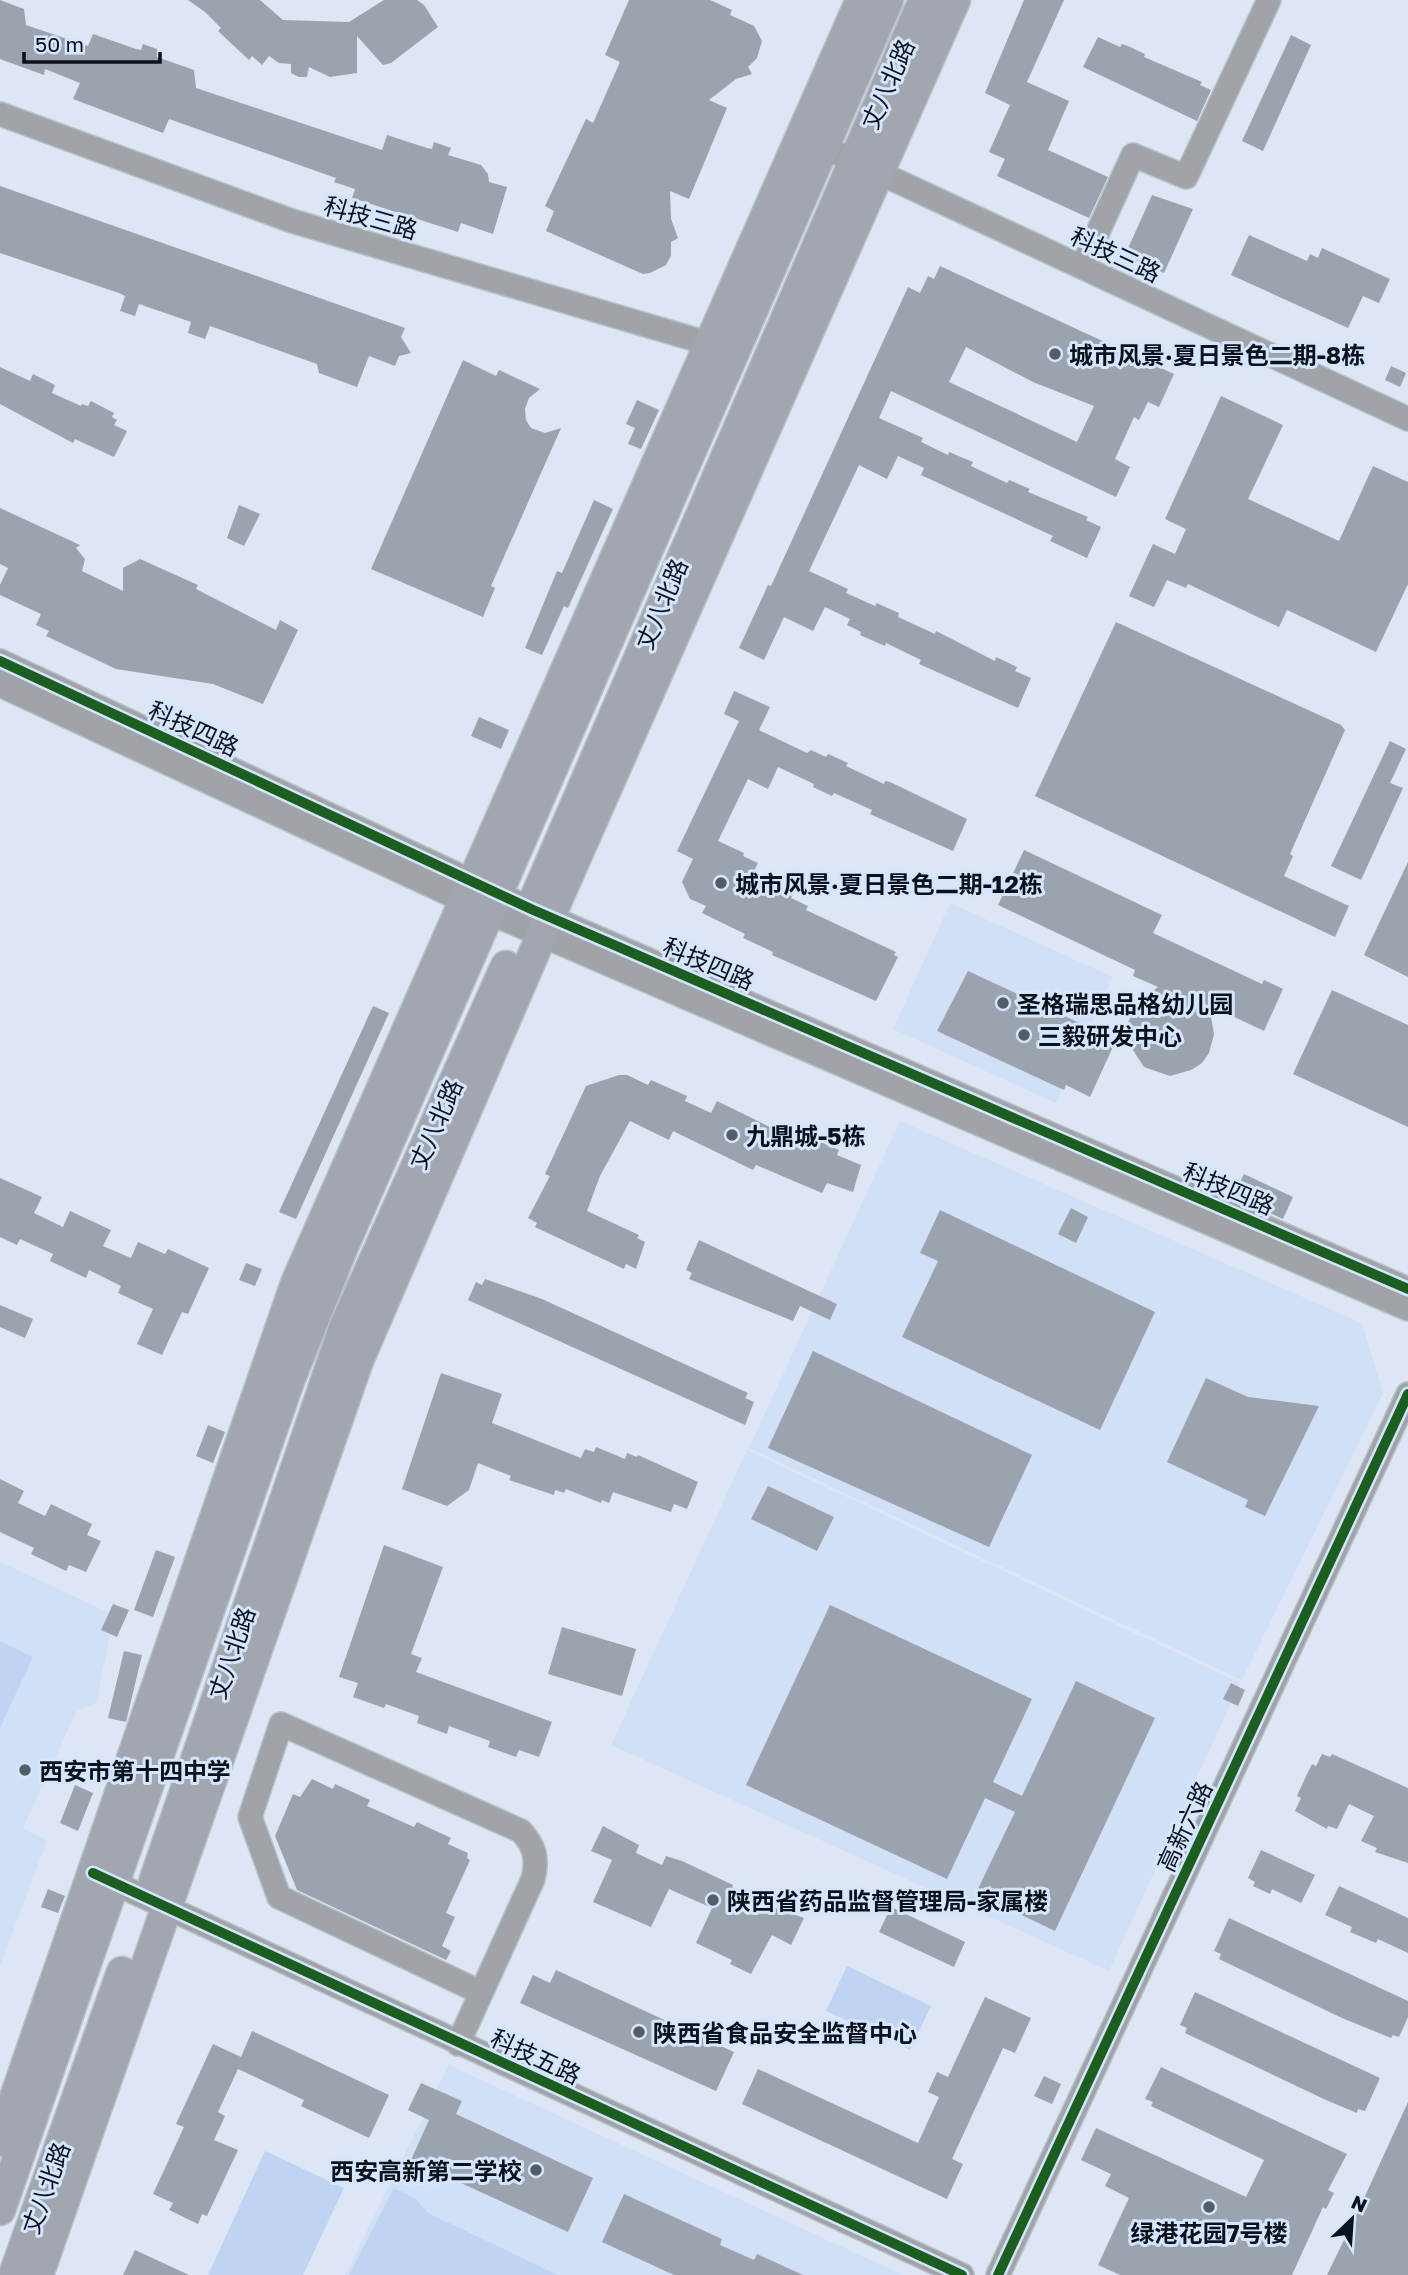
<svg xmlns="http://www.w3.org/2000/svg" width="1408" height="2275" font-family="'Golos Text','Noto Sans SC',sans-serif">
	<rect width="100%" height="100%" fill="#dde6f4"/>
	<path fill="#d1e0f6" d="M950,903L1113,977L1056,1103L893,1029Z
		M900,1121L1362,1323L1383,1393L1242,1680L749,1448Z
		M747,1450L1240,1683L1109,1971L611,1745Z
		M0,1562L114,1615L96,1703L76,1712L23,1828L47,1841L0,1966Z
		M449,2065L903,2275H345Z"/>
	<path fill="#bfd4f3" d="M0,1641L33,1657L0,1728Z
		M847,1966L931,2006L910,2050L826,2011Z
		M265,2151L344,2188L303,2275H208Z
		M394,2188L415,2198L428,2213L558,2275H349Z"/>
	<path fill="#9ba3ae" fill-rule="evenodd" d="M0,0L24,9L26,25L88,46L93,34L136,49L141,50L143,44L157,49V57L194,70L196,88L382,150L387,135L427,148L432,149L434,142L451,148L448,155L481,165L488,174L489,182L507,187L493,234L461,223L458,232L352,198L355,189L334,182L336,178L169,119L163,133L73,99L80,83L45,69L44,75L0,59Z
		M188,0H260L283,20L349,22L384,0H417L424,5L438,27L391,63L383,65L357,36V73L330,77L309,67L307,77H299L291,73V64L279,63L269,56L262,65L252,56L249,60L218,31L221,28L205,12Z
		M629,0H710L732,10L730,15L754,26L762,41L757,58L748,67L752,74L736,79L709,100L727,108L689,199L670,191L671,219L678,238L671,242V256L666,265L650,273L643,274L546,231L554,211L545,206L586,119L593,123L620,62L605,55Z
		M1024,0H1064L1027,82L1069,101L1048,150L1108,177L1089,218L997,176L1005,159L989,152L1010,105L985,93Z
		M1291,35L1311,45L1263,151L1242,141Z
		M1098,37L1120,47L1122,44L1128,46L1145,54L1144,57L1202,82L1200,85L1211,90L1197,121L1083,67Z
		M0,186L405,328L401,337L411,353L399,356L395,366L369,356L357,387L319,373L317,364L210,326L205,339L188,333L191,322L139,304L135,316L120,311L125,296L119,293L0,253Z
		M1152,195L1193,209L1164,273L1125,255Z
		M1249,235L1307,261L1310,254L1318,258L1322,248L1390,279L1379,303L1363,296L1348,328L1231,275Z
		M940,266L1174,374L1159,407L1148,402L1139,420L1134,417L1115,459L1130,467L1116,497L891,391L879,418L923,438L921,442L948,455L949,452L973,462L971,466L1007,483L1009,480L1014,482L1030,489L1028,492L1088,517L1086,520L1101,527L1087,558L1050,541L1053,536L921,475L924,468L898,456L887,479L859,465L809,571L848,589L846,593L875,606L877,603L883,606L899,613L898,617L935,634L936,631L995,661L996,657L1017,667L1015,671L1031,678L1018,708L919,664L921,660L886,643L885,646L860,635L861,632L847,625L850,619L825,607L813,631L784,617L764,660L739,648L768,585L771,586L908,287L920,293L928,276L934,279ZM966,347L1033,382L1094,406L1077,442L949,382Z
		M463,360L496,376L499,370L540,389L529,398L525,409L526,420L531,428L545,433L561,428L491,586L495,588L483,617L371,569Z
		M1391,366L1406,373L1400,387L1385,380Z
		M0,367L30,381L33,374L55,385L52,393L81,406L82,404L88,406L91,401L114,413L112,417L117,420L114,425L127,431L114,457L75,439L73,443L0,404Z
		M1221,396L1283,425L1248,499L1339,541L1373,466L1408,482V584L1376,652L1287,610L1279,627L1188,584L1186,588L1167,580L1154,607L1129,596L1153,544L1175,554L1186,529L1165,519Z
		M637,400L659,410L641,449L628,444L635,428L626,424Z
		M594,500L613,509L568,608L564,606L542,655L525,648L557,571L562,573Z
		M239,505L260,514L244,546L227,538Z
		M0,508L80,545L76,548L85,559L82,571L123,591V568L140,559L198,585L196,589L276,630L280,620L298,630L263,704L213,684L116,669L46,636L49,631L36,625L41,614L0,595V585L8,568L0,564Z
		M1116,622L1341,725L1345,730L1290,854L1293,856L1284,876L1349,906L1335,937L1035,796Z
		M734,691L770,707L759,730L807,753L811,750L826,757L828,754L848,763L846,766L884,784L885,781L890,782L967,819L953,851L870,814L872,810L834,793L832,796L813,787L814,784L778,767L768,789L748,779L718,841L744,853L743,856L758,863L753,873L757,878L793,894L791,898L808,906L806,910L896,952L894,955L898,957L876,1001L772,955L773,952L743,938L745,934L702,913L706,906L690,899L682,882L693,859L677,851L739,721L724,714Z
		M479,717L509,730L501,749L471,736Z
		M1390,741L1406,749L1390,783L1403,788L1361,880L1331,866Z
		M1024,850L1162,915L1153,933L1262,984L1264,980L1283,989L1264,1031L1209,1005L1214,1034L1209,1053L1202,1063L1191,1070L1170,1076L1144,1067L1125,1038L1128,1022L1140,1001L1158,987L1133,976L1135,970L998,905Z
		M1408,862V977L1364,955Z
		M968,971L1116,1040L1090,1097L1066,1085L1064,1090L937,1031Z
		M1332,990L1408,1025V1127L1293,1074Z
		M373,1006L389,1013L296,1219L279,1212Z
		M619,1075H627L648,1085L651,1080L687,1096L685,1101L711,1113L717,1101L778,1131L800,1138L802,1134L839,1150L837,1155L861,1165L853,1192L827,1183L822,1193L756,1165L753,1170L673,1131L669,1140L630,1121L600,1176L587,1211L639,1235L637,1238L645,1242L636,1269L626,1264L624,1269L535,1227L537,1223L528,1218L550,1176L545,1174L586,1086Z
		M1244,1174L1293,1197L1283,1219L1233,1196Z
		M0,1178L42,1197L34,1213L63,1227L70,1211L111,1230L103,1246L131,1258L138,1242L165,1254L168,1249L209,1268L188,1314L182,1312L162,1355L137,1344L153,1309L118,1293L121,1286L89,1270L86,1278L50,1261L53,1254L20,1239L17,1245L0,1237Z
		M1071,1208L1088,1217L1076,1243L1058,1234Z
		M940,1210L1155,1312L1100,1430L902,1337L938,1261L920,1253Z
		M699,1240L837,1304L830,1320L800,1306L793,1321L689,1279L692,1273L686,1270Z
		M246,1263L262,1269L255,1286L239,1280Z
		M485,1279L542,1299L748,1393L745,1398L754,1402L745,1425L468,1300L476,1282L482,1285Z
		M0,1305L33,1319L25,1338L0,1327Z
		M813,1351L1032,1455L989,1547L768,1448Z
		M441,1373L502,1394L492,1423L581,1458L585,1449L594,1452L596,1447L625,1459L627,1453L637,1457L638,1455L698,1482L687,1509L674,1504L671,1512L613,1492L609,1503L602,1500L601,1503L566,1489L564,1493L555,1490L554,1495L509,1480L511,1476L478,1463L469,1490L447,1506L402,1489Z
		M1206,1378L1248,1397L1319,1406L1265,1516L1245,1507L1248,1500L1167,1462Z
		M208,1425L225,1432L213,1463L196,1456Z
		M0,1479L24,1491L18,1503L45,1516L51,1504L92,1524L87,1535L101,1541L86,1572L69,1565L66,1571L31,1554L34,1548L0,1532Z
		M768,1486L834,1517L817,1551L751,1519Z
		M384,1545L443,1567L411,1654L422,1658L416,1672L552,1722L539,1757L519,1750L516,1757L488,1747L490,1741L449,1726L447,1734L417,1723L419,1716L386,1704L384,1708L353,1697L358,1683L339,1677Z
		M156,1550L175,1557L153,1617L134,1610Z
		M113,1604L129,1610L117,1637L101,1630Z
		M830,1605L1032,1699L993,1782L1022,1796L1076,1681L1155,1718L1055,1931L976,1893L1015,1812L985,1798L947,1879L746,1785Z
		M562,1627L636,1649L622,1696L548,1674Z
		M124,1651L142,1655L126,1722L108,1718Z
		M1231,1683L1245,1690L1238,1706L1223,1699Z
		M1322,1754L1330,1757L1332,1754L1408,1788V1863L1375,1852L1377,1848L1361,1841L1374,1816L1349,1804L1337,1829L1328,1826L1327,1829L1295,1811L1301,1798L1297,1796L1307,1774L1312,1764L1316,1766Z
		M312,1779L333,1789L335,1784L370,1800L367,1806L414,1827L417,1822L451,1838L448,1844L468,1853L467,1858L470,1860L446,1913L455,1917L442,1946L451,1951L446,1960L297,1890L275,1836L293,1794L300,1797Z
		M75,1785L93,1793L78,1831L60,1823Z
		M603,1826L639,1845L636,1853L662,1865L666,1856L682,1861L733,1885L732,1887L739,1890L734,1901L761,1913L765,1904L804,1918L791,1945L772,1935L751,1974L730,1964L732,1960L696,1943L712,1908L669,1889L651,1927L593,1902L612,1860L591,1851Z
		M1261,1850L1315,1875L1301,1903L1272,1889L1270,1894L1253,1886L1255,1882L1248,1878Z
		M1339,1886L1408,1918V1953L1378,1939L1376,1943L1350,1932L1352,1927L1325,1915Z
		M48,1889L65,1896L58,1913L41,1907Z
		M891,1907L965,1942L954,1967L879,1932Z
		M1229,1918L1408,2001V2017L1399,2037L1393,2035L1391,2038L1342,2018L1219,1959L1221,1954L1214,1951Z
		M556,1970L734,2052L716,2091L520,2003L533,1975L550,1983Z
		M1195,1992L1380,2078L1365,2111L1358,2109L1357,2113L1326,2100L1185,2033L1187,2028L1180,2025Z
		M985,1997L1031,2018L1015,2053L1003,2048L952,2159L963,2164L947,2199L742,2104L758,2069L918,2143L939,2097L928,2092L937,2072L948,2077Z
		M252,2031L389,2095L369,2138L301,2106L304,2100L238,2069L218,2112L225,2116L214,2140L238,2150L207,2216L202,2214L198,2224L169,2210L173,2203L153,2194L184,2127L176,2124L213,2044L241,2057Z
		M1161,2067L1347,2154L1328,2190L1334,2193L1326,2209L1323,2207L1292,2275H1120L1098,2265L1129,2198L1105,2186L1111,2174L1081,2160L1096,2128L1246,2197L1264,2160L1151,2106L1153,2102L1145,2099Z
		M1044,2076L1061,2084L1052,2104L1034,2096Z
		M421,2083L462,2101L456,2114L593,2178L568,2232L411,2160L429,2120L408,2110Z
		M1408,2102V2275H1327L1360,2207Z
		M624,2194L722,2239L720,2245L754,2260L757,2254L803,2275H674L602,2242Z
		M135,2250L189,2275H123Z"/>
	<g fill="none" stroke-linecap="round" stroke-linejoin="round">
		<defs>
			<path id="minor" d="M0,114L292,221L724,348
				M811,141L1408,419
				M1082,267L1133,155L1186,177L1269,0
				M0,661L531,909L1408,1289
				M0,685L488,912L1408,1309
				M101,1877L962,2275
				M458,2044L533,1879C538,1858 535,1847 521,1831L281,1724L250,1817L279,1897L480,1992
				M998,2275L1408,1394"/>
			<path id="major" d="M534,901L924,0
				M154,1882L344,1328L506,966
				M0,2141L296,1283L861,0
				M0,2210L289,1381L342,1249L888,0
				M14,2275L122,1972
				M38,2275L358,1361L550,916L955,0"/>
		</defs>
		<use href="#minor" stroke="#b9c1cb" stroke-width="26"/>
		<use href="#major" stroke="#b9c1cb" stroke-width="33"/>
		<use href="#minor" stroke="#a0a4a9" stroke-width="23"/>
		<use href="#major" stroke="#a1a6af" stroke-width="30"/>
		<defs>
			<path id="cycleway" d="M0,661L531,909L1408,1289
				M93,1873L962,2275
				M998,2275L1408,1394"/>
		</defs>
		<use href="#cycleway" stroke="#d4e5fd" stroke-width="15"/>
		<use href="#cycleway" stroke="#1b5e20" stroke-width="10"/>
	</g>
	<g fill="#545c68" stroke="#d4e5fd" stroke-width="2.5">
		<circle cx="1055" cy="354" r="7"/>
		<circle cx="721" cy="883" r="7"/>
		<circle cx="1003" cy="1003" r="7"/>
		<circle cx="1024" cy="1035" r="7"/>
		<circle cx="732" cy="1135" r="7"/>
		<circle cx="25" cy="1770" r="7"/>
		<circle cx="713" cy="1900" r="7"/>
		<circle cx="639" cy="2032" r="7"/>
		<circle cx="536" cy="2170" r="7"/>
		<circle cx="1209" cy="2207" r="7"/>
	</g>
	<g text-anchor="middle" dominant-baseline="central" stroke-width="6" stroke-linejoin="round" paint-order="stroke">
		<g font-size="24" fill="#0b121c" stroke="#d4e5fd">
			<text transform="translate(887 84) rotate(-66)">丈八北路</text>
			<text transform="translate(371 217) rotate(16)">科技三路</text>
			<text transform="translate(1116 254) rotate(25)">科技三路</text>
			<text transform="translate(661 604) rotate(-67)">丈八北路</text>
			<text transform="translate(194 728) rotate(25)">科技四路</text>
			<text transform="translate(709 963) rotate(23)">科技四路</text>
			<text transform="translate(435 1124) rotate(-66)">丈八北路</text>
			<text transform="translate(1229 1188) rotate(23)">科技四路</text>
			<text transform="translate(231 1653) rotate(-71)">丈八北路</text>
			<text transform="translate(1184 1826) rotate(-65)">高新六路</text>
			<text transform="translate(536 2056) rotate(25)">科技五路</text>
			<text transform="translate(45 2188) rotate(-70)">丈八北路</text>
		</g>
		<g font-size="24" font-weight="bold" fill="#0b121c" stroke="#d4e5fd" text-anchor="start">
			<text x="1069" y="354">城市风景·夏日景色二期-8栋</text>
			<text x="735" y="883">城市风景·夏日景色二期-12栋</text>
			<text x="1017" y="1003">圣格瑞思品格幼儿园</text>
			<text x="1038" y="1035">三毅研发中心</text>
			<text x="746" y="1135">九鼎城-5栋</text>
			<text x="39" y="1770">西安市第十四中学</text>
			<text x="727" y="1900">陕西省药品监督管理局-家属楼</text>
			<text x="653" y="2032">陕西省食品安全监督中心</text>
			<text x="522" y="2170" text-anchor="end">西安高新第二学校</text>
			<text x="1209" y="2232" text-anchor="middle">绿港花园7号楼</text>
		</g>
	</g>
	<g transform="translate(1352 2219) rotate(25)" stroke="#d4e5fd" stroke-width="5" paint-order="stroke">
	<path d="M0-5L12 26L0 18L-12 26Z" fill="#0b121c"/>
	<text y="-10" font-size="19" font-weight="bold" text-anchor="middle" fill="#0b121c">N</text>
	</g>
	<path d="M24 52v10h136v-10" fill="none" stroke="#0b121c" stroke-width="3.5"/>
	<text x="35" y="52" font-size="21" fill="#0b121c" stroke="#d4e5fd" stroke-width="5" paint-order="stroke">50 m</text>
</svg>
